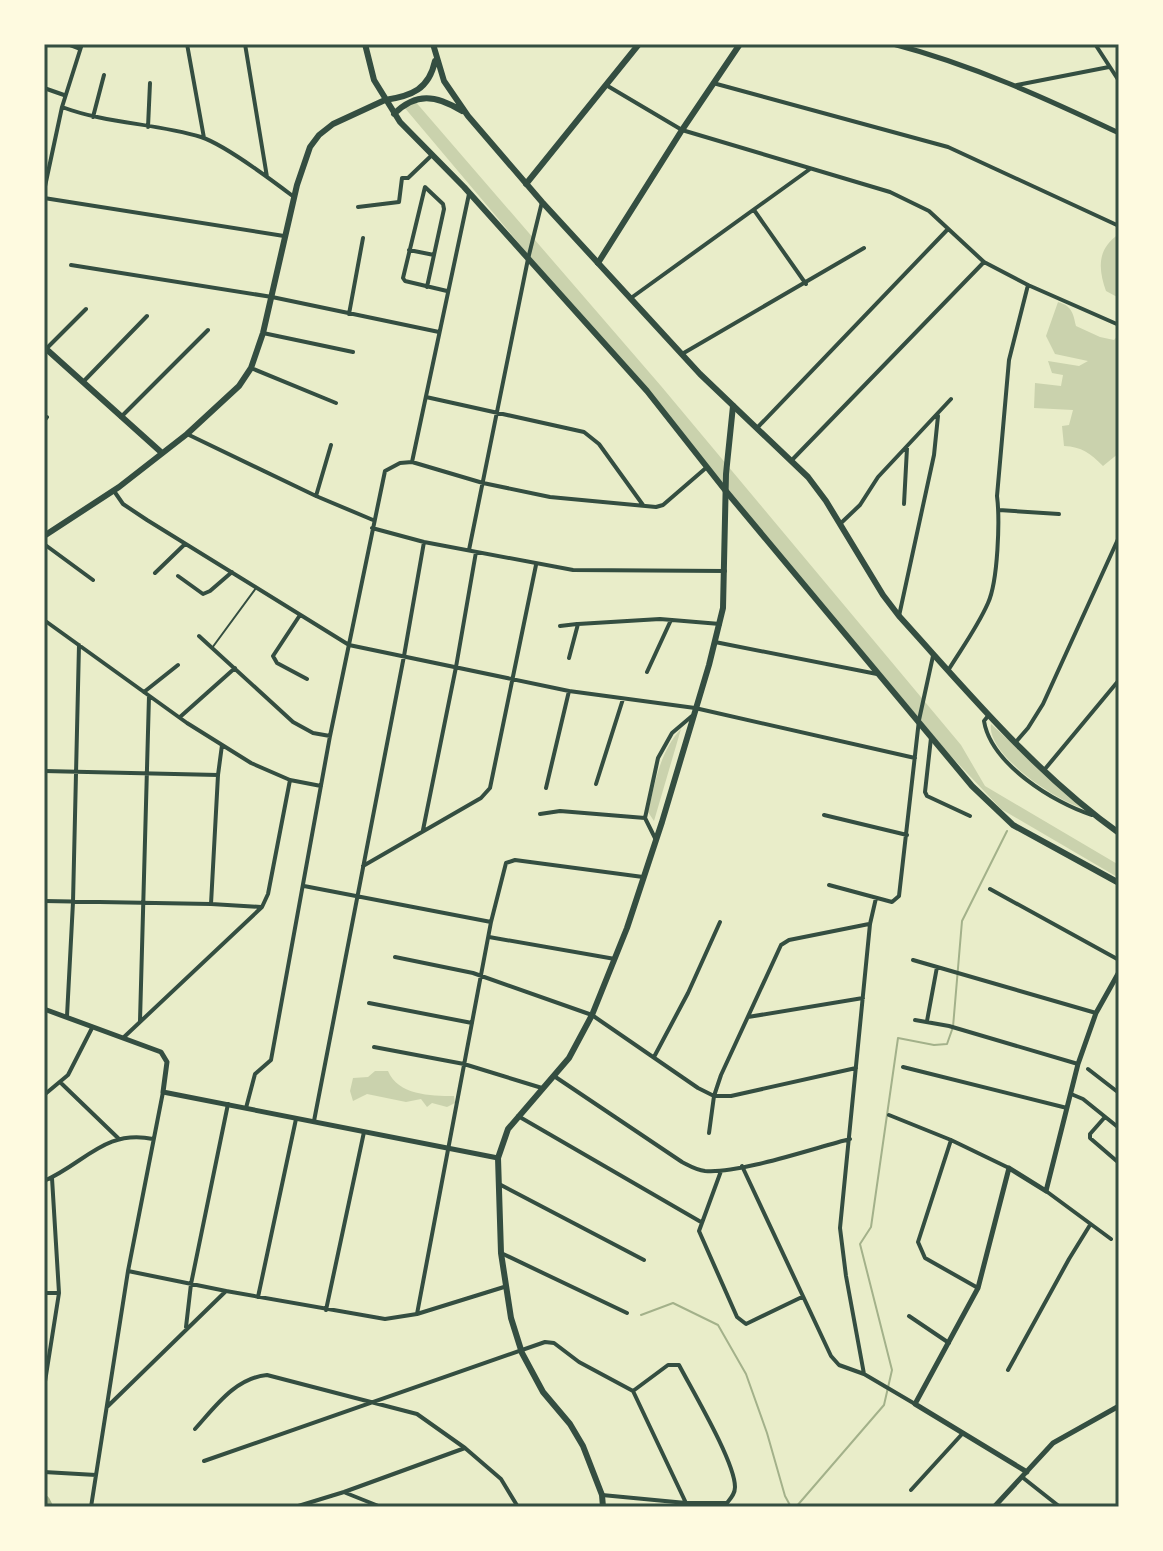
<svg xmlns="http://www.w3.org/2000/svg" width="1163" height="1551" font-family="'Roboto Condensed',sans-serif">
	<rect width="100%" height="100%" fill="#e9edc9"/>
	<path fill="#cad2ad" d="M414,100L661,386L961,745L985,786L1119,865V878L1001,809L949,754L404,107Z
		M1119,234V298L1106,291C1098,268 1097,249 1119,234Z
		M1058,302C1072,306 1073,313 1076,326L1100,337L1114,340L1119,334V453L1103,466C1090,453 1082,447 1064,446L1062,426L1069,425L1073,410L1034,408L1035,383L1061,386L1063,375L1052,373L1048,361L1079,366L1088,361L1055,354L1046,336Z
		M991,724L1083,808C1056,801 986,754 991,724Z
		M681,729L654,821L648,812C655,783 660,751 681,729Z
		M375,1071H388C398,1095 430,1096 454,1096L455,1103L447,1107L432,1103L427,1107L421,1099L406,1102L367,1094L353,1101L350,1091L353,1078L368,1077Z"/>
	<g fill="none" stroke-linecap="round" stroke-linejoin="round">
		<path stroke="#a3b18a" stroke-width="2" d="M641,1315L673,1303L718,1325L746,1374L767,1433L785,1496L791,1507
			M796,1507L884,1405L892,1370L860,1244L871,1227L898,1038L934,1045L947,1044L953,1027L962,921L1007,831"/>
		<path stroke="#a3b18a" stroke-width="12" d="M44,1501L47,1507"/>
		<path stroke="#344e41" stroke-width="2" d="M212,648L256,588"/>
		<path stroke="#344e41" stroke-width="4" d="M67,44L80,49
			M187,44L204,138
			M245,44L267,177
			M1095,44L1119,81
			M713,83L948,147L1119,226
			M606,85L682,130L890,192L929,211L984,262L1028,285L1119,325
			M1017,85L1109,67
			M44,88L64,95
			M62,107C107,124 155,123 201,137C225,145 273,181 294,197
			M93,117L104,75
			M148,127L150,83
			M44,191L62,107L82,44
			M44,198L284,236
			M358,207L399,202L402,178H408L432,155
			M754,210L806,284
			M409,250L434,255
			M71,265L272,297L439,332
			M427,287L444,209L443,204L425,187L403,278L405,281L447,291
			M631,298L810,169
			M349,314L363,238
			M263,333L353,352
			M46,349L86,309
			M682,354L864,248
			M251,368L336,403
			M83,382L147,316
			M426,397L584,432L599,444L643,505
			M121,417L208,330
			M44,421L47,417
			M757,428L948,229
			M187,434L316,496L373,520
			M792,460L984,262
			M412,462L469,194
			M114,491L123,504L147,520L349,645L569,691L695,708L915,758
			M316,496L331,445
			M904,504L907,448
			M999,510L1059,514
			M840,524L860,505L878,477L951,399
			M372,528L424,542L573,570L725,571
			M44,544L93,580
			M469,550L528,259L542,202
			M155,573L185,544
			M178,576L203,594L210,591L232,572
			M300,615L273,656L277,663L307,679
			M899,616L934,455L938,416
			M44,620L187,723L251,763L290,780L321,786
			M560,626L577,624
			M199,636L293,722L313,733L330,736
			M715,642L877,674
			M569,658L578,624L660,619L720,624
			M949,669C962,648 978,626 988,603C998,581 1000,520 997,496L1009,360L1028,285
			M647,672L671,620
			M144,692L178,665
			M988,716L984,721C991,764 1054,803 1092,815
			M180,717L235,668
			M931,738L925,792L927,796L970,816
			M1015,743L1028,728L1043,704L1119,537
			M1045,769L1119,680
			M44,771L218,775
			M596,784L623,699
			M546,788L569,691
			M540,814L560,811L645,818
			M824,815L907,835
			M423,830L456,667L476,552
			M655,838L645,818L658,758L672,733L692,716
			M363,866L481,798L490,788L536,565
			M829,885L892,902L899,896L919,720L933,656
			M304,886L491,922
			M990,889L1119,960
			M44,901L211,904L261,907
			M211,904L218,775L222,745
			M489,937L615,959
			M395,957L473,973L592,1015L698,1088L714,1096H731L856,1068
			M913,960L1096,1013
			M369,1003L472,1023
			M67,1016L73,902L79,645
			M748,1017L863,998
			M915,1020L949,1026L1078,1064
			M140,1021L149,696
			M927,1021L937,967
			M123,1038L262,907L268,894L290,780
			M374,1047L464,1064L542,1088
			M654,1057L688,993L720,922
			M903,1067L1067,1108
			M1088,1069L1119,1093
			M554,1076L682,1162C690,1166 696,1170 705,1171C739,1174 814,1148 850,1139
			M62,1084L118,1138
			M1071,1094L1083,1099L1119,1128
			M44,1095L68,1075L92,1028
			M246,1108L255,1074L271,1060L330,736L385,471L400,463L412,462L483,483L550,497L656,507L663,505L707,467
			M889,1115L951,1140L1009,1168
			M518,1116L701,1222
			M1105,1117L1090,1134V1138L1119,1163
			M314,1121L404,656L424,542
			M709,1133L714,1096L721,1075L781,945L789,940L869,924
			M951,1140L918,1242L925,1258L978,1288
			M742,1166L831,1356L839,1365L864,1374L915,1404
			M721,1171L699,1231L737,1317L746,1324L802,1297
			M44,1181C85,1163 105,1129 153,1139
			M499,1184L644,1260
			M1046,1191L1111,1239
			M501,1253L627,1313
			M128,1271L226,1291
			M44,1293H59
			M258,1297L296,1119
			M326,1310L364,1132
			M417,1314L491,922L506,863L515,860L643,877
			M909,1316L949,1343
			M186,1327L191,1284L228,1104
			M1008,1370L1069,1259L1090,1225
			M864,1374L846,1276L840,1228L870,924L876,898
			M44,1388L59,1293L52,1178
			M108,1406L226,1291L385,1319L417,1314L504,1287
			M195,1429C215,1407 235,1378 267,1375L417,1414L465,1448L501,1479L518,1507
			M204,1461L545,1342L554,1343L579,1362L633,1391L686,1503
			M44,1472L96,1475
			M1022,1477L1060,1507
			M911,1490L963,1433
			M346,1493L381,1507
			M602,1495L686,1503H727C731,1498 735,1494 735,1487C735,1462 692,1390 679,1365H668L633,1391
			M91,1507L128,1271L163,1092
			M295,1507L344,1492L465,1448"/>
		<path stroke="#344e41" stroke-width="5" d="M893,44C973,65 1045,98 1119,133
			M44,1009L161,1052L167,1062L163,1092L498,1158
			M1027,1472L915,1404L978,1288L1009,1168L1046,1191L1078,1064L1096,1013L1119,972
			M994,1507L1053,1443L1119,1406"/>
		<path stroke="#344e41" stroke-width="6" d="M526,184L639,44
			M598,263L682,130L740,44
			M44,347L162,453
			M44,536L119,487L187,434L239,386L251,368L263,333L297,185L310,147L319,135L333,124L385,100
			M603,1507L602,1495L583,1446L570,1424L543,1392L522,1353L511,1318L501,1253L498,1158L508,1129L569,1058L592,1015L627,928L662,822L709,665L723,608L726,474L733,406"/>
		<path stroke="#344e41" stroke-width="6" d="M365,44L374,80L400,122L464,187L647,391L725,490L972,786L1013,825L1119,883
			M433,44L444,81L468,116L542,202L700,374L808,477L826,501L883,595L899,616C968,692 1035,773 1119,833
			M385,100C412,96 429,89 435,61
			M394,114C416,92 436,95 462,111"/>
	</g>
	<rect width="1163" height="1551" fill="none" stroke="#fefae0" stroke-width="92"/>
	<rect x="46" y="46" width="1071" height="1459" fill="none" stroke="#344e41" stroke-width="3"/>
</svg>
